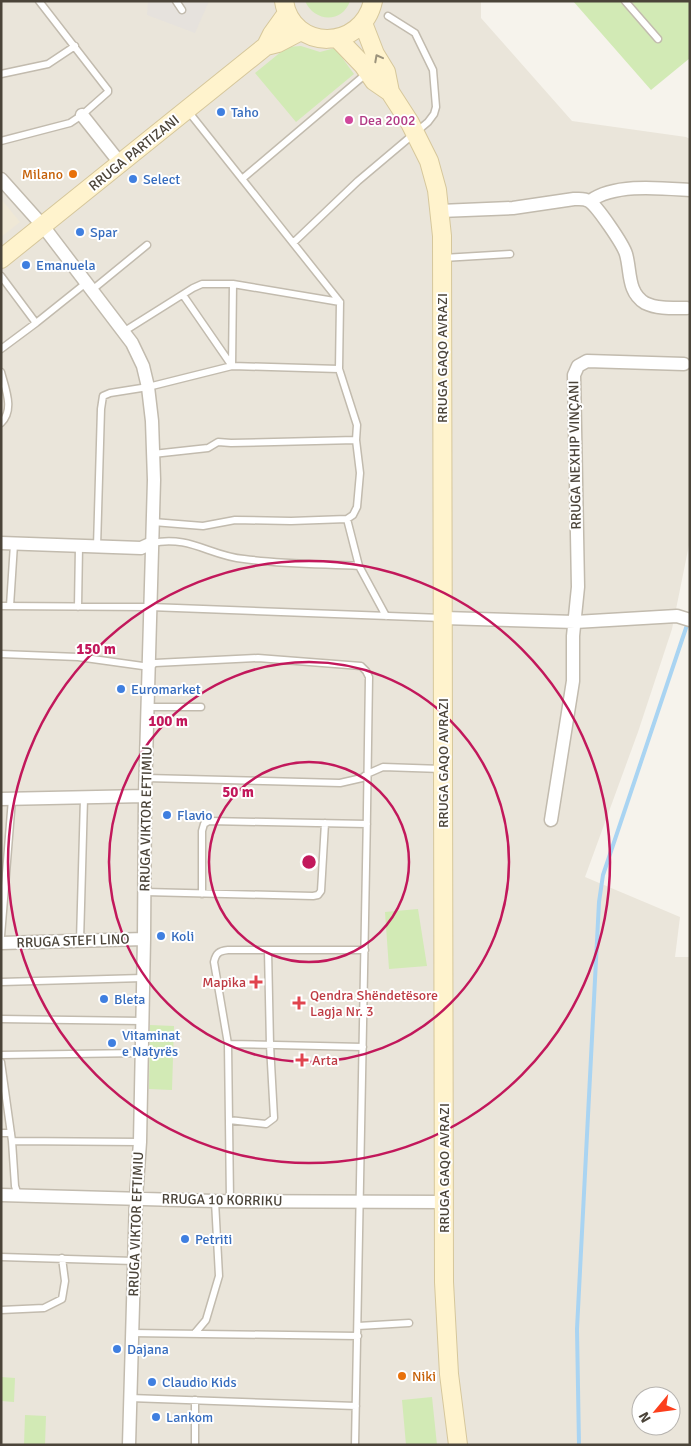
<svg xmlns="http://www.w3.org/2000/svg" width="691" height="1446" font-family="Signika,sans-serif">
	<rect width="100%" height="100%" fill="#f6f3ec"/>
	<path fill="#eae5da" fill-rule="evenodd" d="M1,1H481V18L572,121L686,137L690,139V540L672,629L638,732L585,877L680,917L675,957H690V1445H1ZM641,1396H671V1426H641Z"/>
	<path fill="#e6e2dd" d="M148,1H209L195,33L147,15Z"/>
	<path fill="#efe8d6" d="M1,199L20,222L1,237Z"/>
	<path fill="#d2eab5" d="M305,1H350C342,24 314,22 305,1Z
		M573,1H690V58L651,90Z
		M301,46L320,52L335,48L354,74L296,122L255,73L287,47Z
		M418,909L427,966L389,969L385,912Z
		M150,1025L174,1026L172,1090L149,1089Z
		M1,1377L15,1378L14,1402L1,1401Z
		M432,1397L437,1445H406L402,1400Z
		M25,1415L46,1416L45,1445H24Z"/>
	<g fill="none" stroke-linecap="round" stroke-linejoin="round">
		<path stroke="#a9d4f2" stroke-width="4" d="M579,1445L577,1329L599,902L603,875L688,622"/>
		<defs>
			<path id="lane" d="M176,1L182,10
				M625,1L658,39
				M1,74L48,64L75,46
				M188,111L340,302
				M1,141L70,123L82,115L108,92V90L39,1
				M242,179L367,73
				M293,243L358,181L428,122L434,114L436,107L433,70L415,33L388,16
				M443,258L510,254
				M1,276L36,323
				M92,290L147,245
				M183,295L232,366L233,284
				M123,332L193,288L202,284H233L340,302L339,369L357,425L356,440L360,473L357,507L353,515L347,519L291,521L235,520L203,526L153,522
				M1,349L36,323L86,283
				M1,372C5,388 15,410 1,423
				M153,454L208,448L218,442L231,443L356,440
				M347,519L359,566L386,616
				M152,543C190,535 210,556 244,559C282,564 321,564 359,566
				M97,547L101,409L103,396L110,393L148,387L232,366L339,369
				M1,606L150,607L442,618
				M10,606L14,544
				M78,607L79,546
				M1,654L78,657L150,667L155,663L258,658L361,666L366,671L369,677C365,933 362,1189 355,1445
				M148,707H201
				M146,778L340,783L362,778L367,774L383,767L442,769
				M145,892L313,896L318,895L321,891L325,823
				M202,894V831L204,824L209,821L367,824
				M1,936L12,799
				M80,941L84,798
				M1,982L143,978
				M1,1019L142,1021
				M228,1044L214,962C216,953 219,951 228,950H365
				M1,1055L141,1053
				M1,1062L12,1141L15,1186L18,1195
				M229,1120L266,1124L274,1118L270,1045L268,950
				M1,1133H11
				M12,1141L140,1142
				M230,1201L228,1044L363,1047
				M1,1257L134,1261
				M1,1310L44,1308L62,1299L65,1281L62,1258
				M358,1326L409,1323
				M132,1333L358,1336
				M195,1333L206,1320L219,1276L215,1201
				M130,1398L356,1406
				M195,1400V1445"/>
			<path id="street" d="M82,115L120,163
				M1,179L43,226L132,343L143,366L148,387L152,421L154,480L145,796L144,939L140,1142L136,1198L129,1445
				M590,201C615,183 660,188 690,190
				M440,211L513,208L574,199C579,199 584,198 589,201C597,206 623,244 626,254C631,271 627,292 645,303C657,309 673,308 687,308
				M1,543L141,548L152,543
				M444,618L575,622L677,616L690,620
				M1,799L145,796
				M551,820L573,681V636L578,587L574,375L578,366L587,361L684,364
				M1,943L144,939
				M1,1195L215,1201L444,1202"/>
			<path id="secondary" d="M284,1C292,52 362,51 373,1
				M363,23L375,54L386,72L390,92L410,123L429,161L437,190L442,236L444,1282L449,1374L458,1445
				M338,39L363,65L374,81L390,92
				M266,46L272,34L287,13
				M1,259L266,46L278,43L301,31"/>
		</defs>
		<use href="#lane" stroke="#c2bbae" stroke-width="9"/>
		<use href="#street" stroke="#c2bbae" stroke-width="15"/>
		<use href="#secondary" stroke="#d6c79b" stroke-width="20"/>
		<use href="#lane" stroke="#fff" stroke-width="6"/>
		<use href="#street" stroke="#fff" stroke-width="12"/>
		<use href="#secondary" stroke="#fff3cd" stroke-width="18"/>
	</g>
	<defs><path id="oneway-chevron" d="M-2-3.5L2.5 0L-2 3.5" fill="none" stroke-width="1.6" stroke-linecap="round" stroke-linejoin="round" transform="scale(1.25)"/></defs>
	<use stroke="#9c937c" href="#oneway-chevron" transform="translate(378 58) rotate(-118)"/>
	<g fill="none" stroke="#c2185b" stroke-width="2.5">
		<circle cx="309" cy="862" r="100"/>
		<circle cx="309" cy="862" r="200"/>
		<circle cx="309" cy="862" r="301"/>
	</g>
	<g fill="#3f7fe0" stroke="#fff" stroke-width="2">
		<circle cx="221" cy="112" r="5"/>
		<circle cx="133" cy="179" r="5"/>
		<circle cx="80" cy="232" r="5"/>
		<circle cx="26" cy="265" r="5"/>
		<circle cx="121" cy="689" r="5"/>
		<circle cx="167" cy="815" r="5"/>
		<circle cx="161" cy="936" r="5"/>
		<circle cx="104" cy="999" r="5"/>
		<circle cx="112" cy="1043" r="5"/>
		<circle cx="185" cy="1239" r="5"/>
		<circle cx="117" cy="1349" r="5"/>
		<circle cx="152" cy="1382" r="5"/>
		<circle cx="156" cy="1417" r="5"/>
	</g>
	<circle fill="#d1479c" stroke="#fff" stroke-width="2" cx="349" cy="120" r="5"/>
	<g fill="#e8710a" stroke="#fff" stroke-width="2">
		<circle cx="73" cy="174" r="5"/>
		<circle cx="402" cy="1376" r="5"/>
	</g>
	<g fill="#e0444e" stroke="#fff" stroke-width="2">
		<path d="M253.5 974.5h5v5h5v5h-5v5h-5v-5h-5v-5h5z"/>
		<path d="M296.5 995.5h5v5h5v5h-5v5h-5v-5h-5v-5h5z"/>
		<path d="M299.5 1052.5h5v5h5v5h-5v5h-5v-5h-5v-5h5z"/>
	</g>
	<g text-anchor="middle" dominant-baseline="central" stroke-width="4" stroke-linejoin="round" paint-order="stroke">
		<g font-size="14" fill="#366cbe" stroke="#fff" text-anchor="start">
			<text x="231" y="112">Taho</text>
			<text x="143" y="179">Select</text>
			<text x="90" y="232">Spar</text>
			<text x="36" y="265">Emanuela</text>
			<text x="131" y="689">Euromarket</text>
			<text x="177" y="815">Flavio</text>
			<text x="171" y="936">Koli</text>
			<text x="114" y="999">Bleta</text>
			<text x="122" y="1035">Vitaminat<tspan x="122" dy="16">e Natyrës</tspan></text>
			<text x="195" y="1239">Petriti</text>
			<text x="127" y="1349">Dajana</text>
			<text x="162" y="1382">Claudio Kids</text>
			<text x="166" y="1417">Lankom</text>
		</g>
		<g font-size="14" fill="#b23c85" stroke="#fff" text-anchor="start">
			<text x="359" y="120">Dea 2002</text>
		</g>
		<g font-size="14" fill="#4b4439" stroke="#fff">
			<text transform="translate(134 153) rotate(-39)">RRUGA PARTIZANI</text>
			<text transform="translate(442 358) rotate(-90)">RRUGA GAQO AVRAZI</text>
			<text transform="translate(575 455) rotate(-91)">RRUGA NEXHIP VINÇANI</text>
			<text transform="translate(443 763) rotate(-90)">RRUGA GAQO AVRAZI</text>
			<text transform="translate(146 819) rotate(-89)">RRUGA VIKTOR EFTIMIU</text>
			<text transform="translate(73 941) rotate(-2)">RRUGA STEFI LINO</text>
			<text transform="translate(444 1168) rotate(-90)">RRUGA GAQO AVRAZI</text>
			<text transform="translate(222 1200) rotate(1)">RRUGA 10 KORRIKU</text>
			<text transform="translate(136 1224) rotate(-88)">RRUGA VIKTOR EFTIMIU</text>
		</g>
		<g font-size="14" fill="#c56008" stroke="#fff" text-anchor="end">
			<text x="63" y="174">Milano</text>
			<text x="412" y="1376" text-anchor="start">Niki</text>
		</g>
		<g font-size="14" fill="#be3a42" stroke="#fff" text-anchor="start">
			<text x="246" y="982" text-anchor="end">Mapika</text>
			<text x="310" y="995">Qendra Shëndetësore<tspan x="310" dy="16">Lagja Nr. 3</tspan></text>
			<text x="312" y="1060">Arta</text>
		</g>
	</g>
	<circle cx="309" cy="862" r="8" fill="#c2185b" stroke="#fff" stroke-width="2.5"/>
	<g font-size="15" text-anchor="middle" font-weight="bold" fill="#c2185b" stroke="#fff" stroke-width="4" stroke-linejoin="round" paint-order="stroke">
		<text x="96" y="654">150 m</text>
		<text x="168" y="726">100 m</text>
		<text x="238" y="797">50 m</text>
	</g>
	<rect width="691" height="1446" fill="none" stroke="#4b4439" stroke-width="5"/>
	<g transform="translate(656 1411) rotate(241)"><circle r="24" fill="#ffffff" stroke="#b7b4b0"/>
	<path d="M0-4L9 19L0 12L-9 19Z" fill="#fc3f1d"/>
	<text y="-8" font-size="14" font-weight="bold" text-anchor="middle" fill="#4b4439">N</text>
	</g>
</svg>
